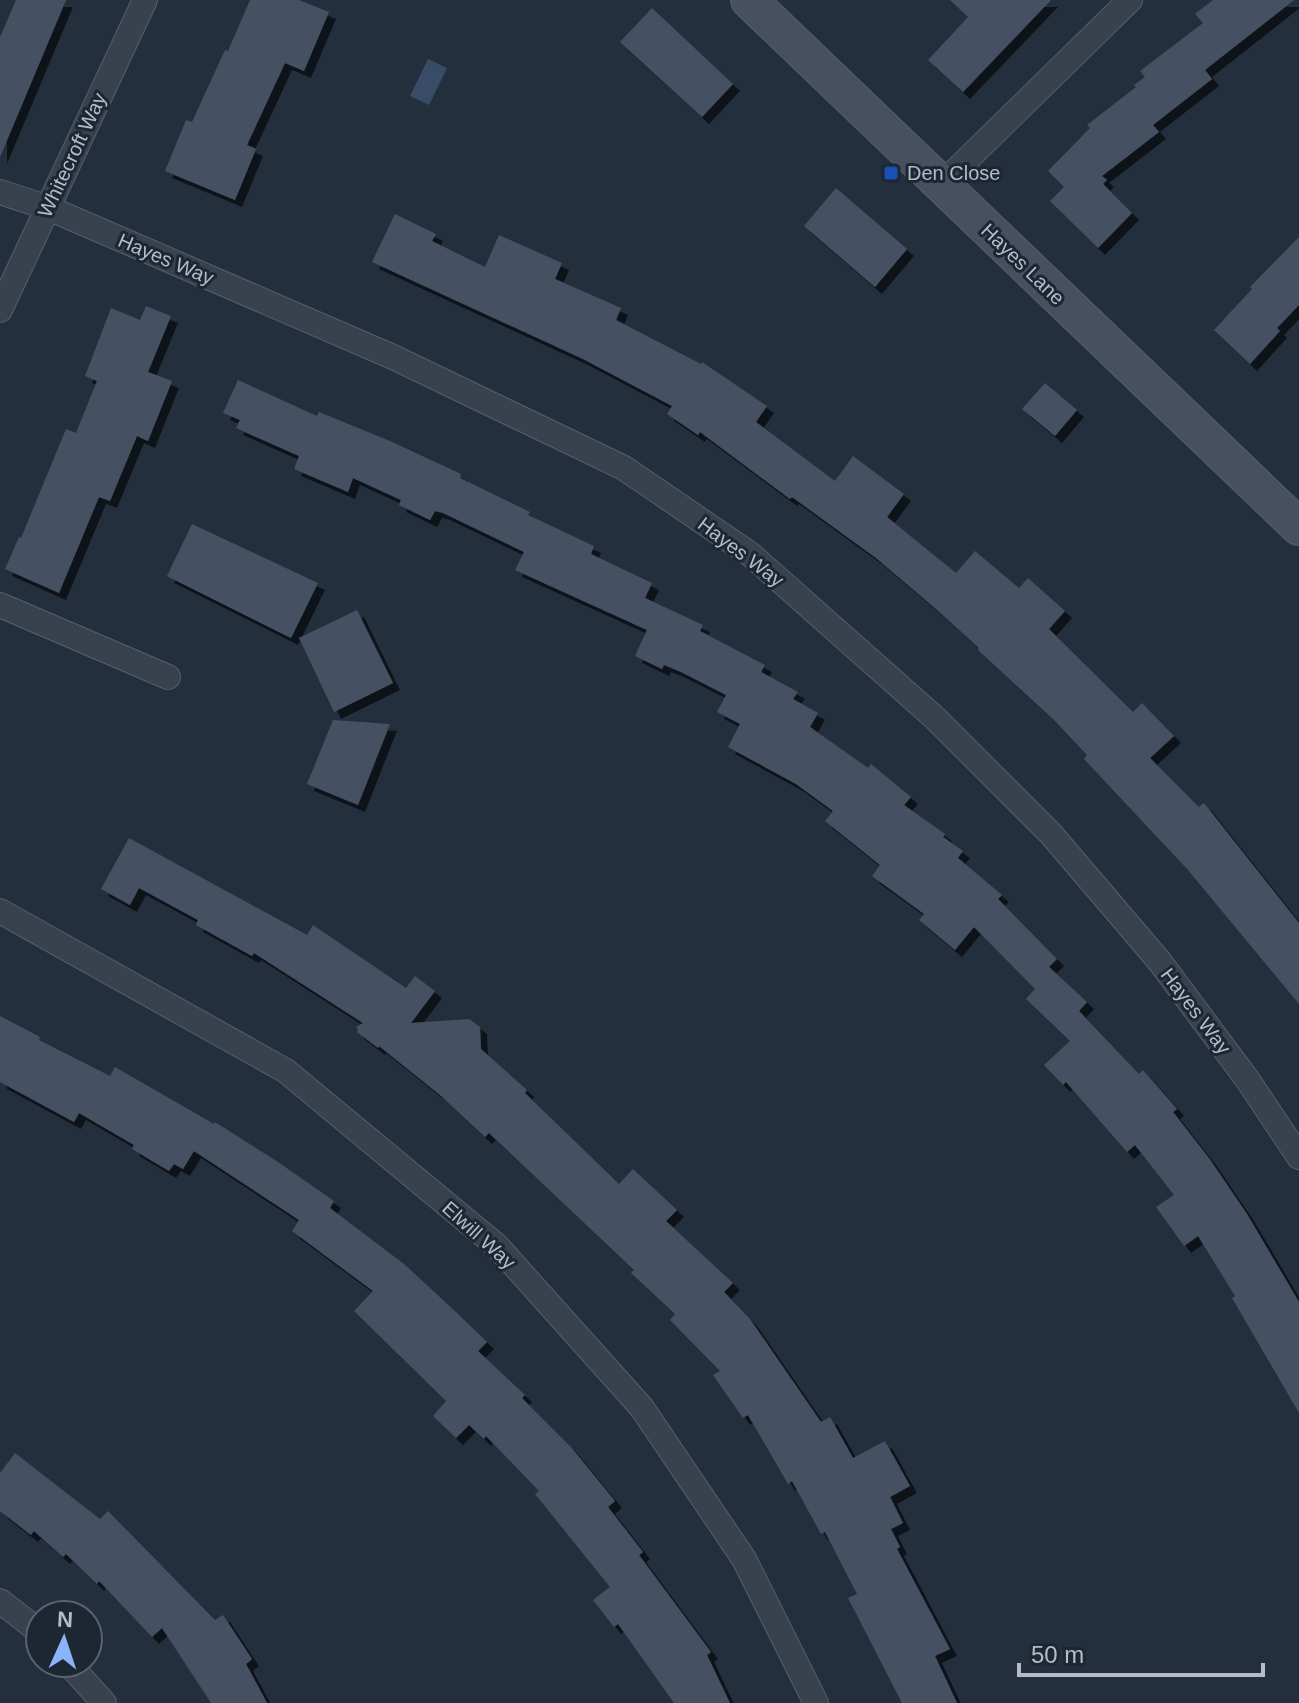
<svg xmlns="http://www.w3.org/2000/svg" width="1299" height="1703" font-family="Helvetica,sans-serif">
	<defs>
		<filter id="shadow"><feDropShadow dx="7" dy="7" stdDeviation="0" flood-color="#0009"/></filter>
	</defs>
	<rect width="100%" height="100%" fill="#242f3e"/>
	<path fill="#394c67" d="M428,59L447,68L429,105L410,96Z"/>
	<path fill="#455162" filter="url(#shadow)" d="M16,0H66L0,157V37Z
		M250,0H299L329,12L304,71L285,63L247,145L256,149L235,200L165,171L186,120L192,122L225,50L228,51Z
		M950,0H1051L963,92L928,60L968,17Z
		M1213,0H1294L1205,70L1212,79L1153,125L1159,132L1102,176L1107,180L1103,184L1132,213L1098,248L1050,201L1064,187L1048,171L1090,128L1087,125L1136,87L1134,85L1145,77L1140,71L1203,23L1195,14Z
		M652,8L733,84L702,117L620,42Z
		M836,188L907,249L875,287L804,226Z
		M395,214L436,234L432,241L485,267L499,235L562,263L555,279L621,308L616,320L701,364L702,362L767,406L756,422L835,481L853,456L904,494L887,517L956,573L975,551L1019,588L1028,578L1065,611L1049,629L1133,712L1142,703L1174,736L1150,758L1199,807L1204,803L1299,923V1004L1188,870L1084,759L1087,755L1055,721L978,650L979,648L936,609L876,558L792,497L790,499L700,432L698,435L667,414L672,406L583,359L372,262Z
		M1299,237V305L1277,328L1280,331L1250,364L1214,330L1252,289L1250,287Z
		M146,306L171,316L148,372L172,381L148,441L137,436L110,501L99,497L59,593L5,569L19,537L21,538L66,429L76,433L97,381L85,376L111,308L140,320Z
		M238,380L317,416L319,412L390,441L461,474L460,478L530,512L528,515L594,546L591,554L652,583L645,598L703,625L700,631L765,665L761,672L798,692L793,699L818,713L810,727L868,768L871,764L911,797L904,805L945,834L943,837L963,851L958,858L1002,895L998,899L1057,959L1049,967L1087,1002L1079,1011L1139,1074L1143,1070L1177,1109L1173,1112L1209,1158L1247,1214L1299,1302V1413L1232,1298L1235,1296L1198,1236L1184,1246L1156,1207L1174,1195L1135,1145L1127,1152L1066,1082L1063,1085L1044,1065L1070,1041L1026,999L1035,989L974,927L955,950L919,920L924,914L872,876L880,865L825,821L833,811L796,784L728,747L740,724L717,712L726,695L681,672L664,665L662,669L635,656L647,630L515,570L524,552L443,513L435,511L430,520L399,505L401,500L353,478L348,492L294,469L299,456L236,428L240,420L223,413Z
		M1045,383L1077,410L1055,436L1022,409Z
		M192,524L318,583L291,638L167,576Z
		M357,610L393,683L334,712L299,638Z
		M333,720L390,724L358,805L307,784Z
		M129,838L307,935L313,925L406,988L415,976L435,991L411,1023L469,1019L480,1027L481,1049L527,1090L525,1093L619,1184L633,1169L677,1210L666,1221L733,1283L724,1292L750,1319L821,1422L830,1417L853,1458L885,1441L910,1486L890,1497L903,1523L891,1529L900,1547L897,1549L950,1649L935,1656L957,1703H902L848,1598L857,1594L825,1532L821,1534L792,1481L788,1484L748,1415L743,1418L713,1375L720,1371L670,1320L675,1314L631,1273L634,1270L489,1133L485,1137L440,1095L379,1046L378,1048L357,1032L358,1029L356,1027L363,1023L254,953L252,956L196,925L198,920L139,888L130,905L101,889Z
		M0,1016L40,1037L39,1040L110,1076L115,1067L214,1124L215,1122L275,1160L334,1201L330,1208L404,1264L456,1312L487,1342L478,1351L525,1395L522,1398L571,1447L615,1501L608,1507L643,1552L639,1555L711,1652L707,1655L730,1703H674L618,1624L614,1627L593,1600L610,1587L535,1494L539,1491L486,1436L484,1439L469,1425L456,1438L433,1416L446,1401L354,1311L373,1291L292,1231L299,1220L194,1151L183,1169L174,1164L169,1171L132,1149L134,1145L79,1113L74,1122L0,1082Z
		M15,1453L100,1519L108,1511L215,1620L223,1615L252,1659L246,1664L267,1703H211L162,1628L152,1637L99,1581L97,1584L66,1554L63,1557L34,1531L31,1535L0,1511V1473Z"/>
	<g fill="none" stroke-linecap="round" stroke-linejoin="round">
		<defs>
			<path id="street" d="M940,186L1130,0
				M0,192L46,207L393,357L624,468L750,554L935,718L1051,834L1160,962L1247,1079L1299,1157
				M0,310L145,0
				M0,605L168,677
				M0,911L286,1071L497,1246L642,1408L744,1559L816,1703
				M0,1601L40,1632
				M68,1663L104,1703"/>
			<path id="secondary" d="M749,0L1299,527"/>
		</defs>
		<use href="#street" stroke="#565f6c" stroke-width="26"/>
		<use href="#secondary" stroke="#565f6c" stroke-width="38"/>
		<use href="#street" stroke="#38414e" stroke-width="24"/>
		<use href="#secondary" stroke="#465061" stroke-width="36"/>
	</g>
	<rect fill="#1a4fb4" stroke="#1d2633" stroke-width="3" x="883" y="165" width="16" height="16" rx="4"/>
	<g text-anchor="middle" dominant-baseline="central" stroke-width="6" stroke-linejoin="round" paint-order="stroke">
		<g font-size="20" fill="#b4bcc9" stroke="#1d2633">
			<text transform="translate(72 155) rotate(-65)">Whitecroft Way</text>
			<text transform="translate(166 259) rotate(23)">Hayes Way</text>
			<text transform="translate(1023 264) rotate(44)">Hayes Lane</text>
			<text transform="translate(741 552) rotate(37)">Hayes Way</text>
			<text transform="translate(1196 1011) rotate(53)">Hayes Way</text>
			<text transform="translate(479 1235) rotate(42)">Elwill Way</text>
		</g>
		<g font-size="20" fill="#b4bcc9" stroke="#1d2633" text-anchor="start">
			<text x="907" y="173">Den Close</text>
		</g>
	</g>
	<g transform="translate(64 1639) rotate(3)"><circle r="38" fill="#1d2633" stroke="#59626f" stroke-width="2"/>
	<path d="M0-6L14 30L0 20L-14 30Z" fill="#8ab4f8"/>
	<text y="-12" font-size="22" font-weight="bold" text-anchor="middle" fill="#b4bcc9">N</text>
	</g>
	<path d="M1019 1663v12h244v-12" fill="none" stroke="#b4bcc9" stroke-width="4"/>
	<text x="1031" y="1663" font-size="24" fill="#b4bcc9" stroke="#1d2633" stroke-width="6" paint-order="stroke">50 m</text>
</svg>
